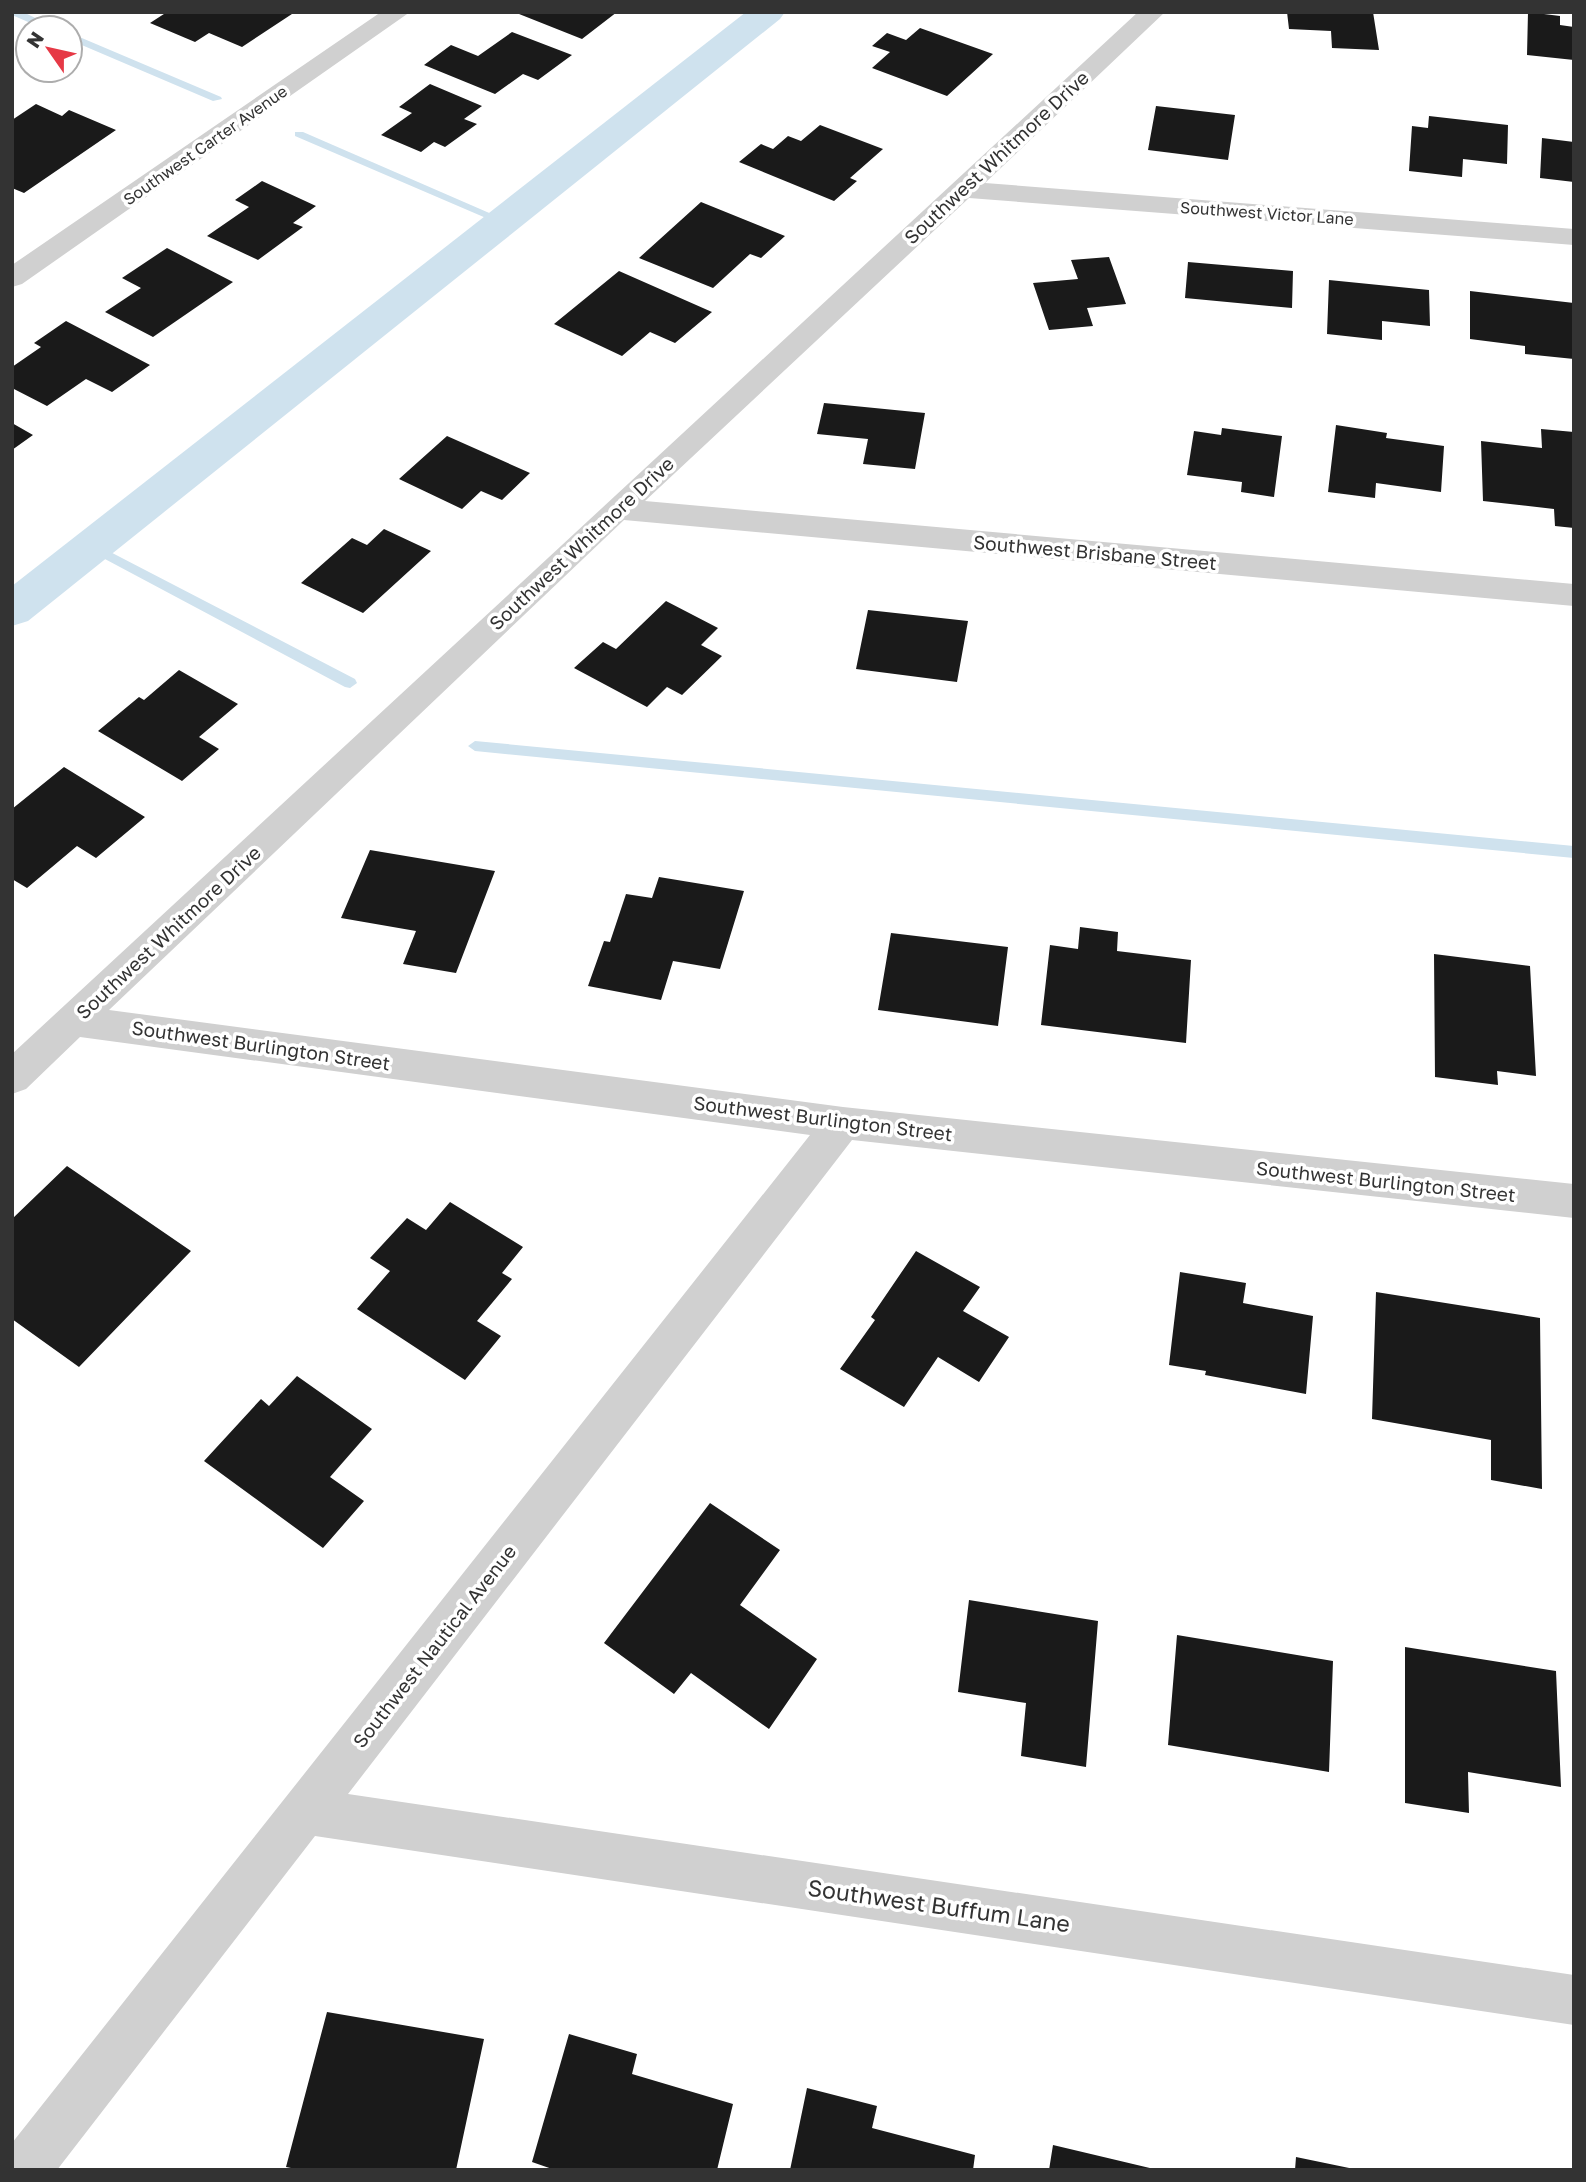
<svg xmlns="http://www.w3.org/2000/svg" width="1586" height="2182" font-family="'Golos Text',sans-serif">
	<rect width="100%" height="100%" fill="#fff"/>
	<g fill="none" stroke-linecap="round" stroke-linejoin="round">
		<path fill="#cfe2ee" fill-rule="evenodd" d="M12,12H23L56,28H42L12,15Z
			M70,33L221,97L222,99L213,101L70,40Z
			M295,132H303L510,222L500,224L295,136Z
			M93,543L355,679L357,683L350,688L345,687L88,550L87,547Z
			M475,741L1574,846V858L475,751L468,746Z"/>
		<path fill="#cfe2ee" fill-rule="evenodd" d="M746,12H785L780,19L28,621L12,626V586Z"/>
	</g>
	<path fill="#1a1a1a" d="M167,12H295L242,47L209,33L195,42L150,23Z
		M514,12H617L582,39Z
		M1287,12H1373L1379,50L1332,48L1331,31L1289,29Z
		M1528,12L1560,16V25L1574,27V60L1527,55Z
		M920,28L993,54L947,96L872,68L890,52L872,46L887,33L906,40Z
		M512,32L572,55L538,80L523,74L495,94L424,65L451,45L478,56Z
		M430,84L482,106L464,119L477,124L445,147L434,142L421,152L381,135L412,113L399,107Z
		M36,104L62,116L69,110L116,130L24,193L12,188V120Z
		M1156,106L1235,115L1228,160L1148,150Z
		M1429,116L1508,125L1507,164L1463,159L1462,177L1409,171L1412,126L1428,128Z
		M820,125L883,149L850,178L857,181L834,201L739,162L761,144L773,149L788,136L801,141Z
		M1542,138L1574,142V182L1540,178Z
		M262,181L316,206L293,223L303,227L258,260L207,236L249,207L235,200Z
		M701,202L785,236L761,258L750,254L713,288L639,258Z
		M167,248L233,282L153,337L105,312L141,288L122,278Z
		M1109,257L1126,304L1087,308L1093,326L1049,330L1033,283L1078,279L1071,260Z
		M1188,262L1293,271L1292,308L1185,298Z
		M619,271L712,312L675,343L650,332L622,356L554,324Z
		M1329,280L1429,290L1430,326L1382,321V340L1327,334Z
		M1470,291L1574,303V359L1525,354V346L1470,339Z
		M66,321L150,365L112,392L86,379L47,406L12,388V367L41,347L34,343Z
		M824,403L925,413L915,469L863,464L868,439L817,434Z
		M12,423L33,435L12,450Z
		M1336,425L1387,433L1386,438L1444,446L1441,492L1376,483L1375,498L1328,492Z
		M1222,428L1282,436L1274,497L1241,492L1242,482L1187,475L1194,431L1221,435Z
		M1541,429L1574,432V528L1555,526L1554,509L1483,501L1481,441L1542,448Z
		M447,436L530,473L502,500L481,491L462,509L399,479Z
		M384,529L431,551L363,613L301,583L352,538L367,545Z
		M666,601L718,628L701,645L722,656L682,695L667,687L647,707L574,668L603,642L616,649Z
		M868,610L968,621L957,682L856,669Z
		M179,670L238,704L199,737L219,749L182,781L98,731L139,697L144,700Z
		M64,767L145,817L96,858L77,846L27,888L12,879V809Z
		M370,850L495,871L456,973L403,964L416,931L341,918Z
		M659,877L744,891L720,969L673,961L661,1000L588,986L604,941L610,942L626,894L652,898Z
		M1080,927L1118,932L1117,951L1191,960L1186,1043L1041,1025L1050,945L1078,949Z
		M891,933L1008,947L998,1026L878,1010Z
		M1434,954L1530,966L1536,1076L1497,1071L1498,1085L1435,1077Z
		M67,1166L191,1251L79,1367L12,1319V1219Z
		M450,1202L523,1247L502,1273L512,1279L477,1321L501,1336L465,1380L357,1309L390,1271L370,1258L407,1218L426,1230Z
		M916,1251L980,1287L963,1311L1009,1337L979,1382L938,1357L904,1407L840,1369L875,1320L871,1317Z
		M1180,1272L1246,1283L1243,1303L1313,1316L1306,1394L1205,1375L1206,1371L1169,1365Z
		M1376,1292L1540,1318L1542,1489L1491,1480V1440L1372,1419Z
		M297,1376L372,1429L330,1477L364,1501L323,1548L204,1461L261,1399L269,1406Z
		M710,1503L780,1550L740,1605L817,1659L769,1729L691,1673L674,1694L604,1643Z
		M969,1600L1098,1621L1086,1767L1021,1756L1026,1703L958,1692Z
		M1177,1635L1333,1661L1329,1772L1168,1745Z
		M1405,1647L1556,1671L1561,1787L1468,1772L1469,1813L1405,1803Z
		M327,2012L484,2039L456,2170H301L286,2167Z
		M569,2034L637,2054L632,2074L733,2104L717,2170H555L532,2162Z
		M807,2088L877,2106L872,2128L975,2155L973,2170H790Z
		M1053,2145L1154,2169V2170H1049Z
		M1296,2157L1354,2169V2170H1295Z"/>
	<g fill="none" stroke-linecap="round" stroke-linejoin="round">
		<path fill="#d0d0d0" fill-rule="evenodd" d="M381,12H410L22,284L12,287V265Z
			M1138,12H1165L985,183L1574,229V245L969,198L645,501L1574,584V606L624,520L109,1010L843,1107L1574,1184V1218L852,1140L348,1794L1574,1975V2025L315,1836L57,2170H12V2143L810,1135L80,1037L26,1089L12,1094V1054Z"/>
	</g>
	<g text-anchor="middle" dominant-baseline="central" stroke-width="7" stroke-linejoin="round" paint-order="stroke">
		<g font-size="16" fill="#333" stroke="#fff">
			<text transform="translate(205 145) rotate(-35)">Southwest Carter Avenue</text>
			<text transform="translate(1267 213) rotate(4)">Southwest Victor Lane</text>
		</g>
		<g font-size="19" fill="#333" stroke="#fff">
			<text transform="translate(996 157) rotate(-43)">Southwest Whitmore Drive</text>
			<text transform="translate(581 543) rotate(-43)">Southwest Whitmore Drive</text>
			<text transform="translate(1095 552) rotate(5)">Southwest Brisbane Street</text>
			<text transform="translate(168 932) rotate(-43)">Southwest Whitmore Drive</text>
			<text transform="translate(261 1045) rotate(8)">Southwest Burlington Street</text>
			<text transform="translate(823 1118) rotate(7)">Southwest Burlington Street</text>
			<text transform="translate(1386 1181) rotate(6)">Southwest Burlington Street</text>
			<text transform="translate(434 1646) rotate(-52)">Southwest Nautical Avenue</text>
		</g>
		<g font-size="23" fill="#333" stroke="#fff">
			<text transform="translate(939 1905) rotate(8)">Southwest Buffum Lane</text>
		</g>
	</g>
	<rect width="1586" height="2182" fill="none" stroke="#333333" stroke-width="28"/>
	<g transform="translate(49 49) rotate(304)"><circle r="33" fill="#ffffff" stroke="#adadad" stroke-width="2"/>
	<path d="M0-5L12 26L0 18L-12 26Z" fill="#e63946"/>
	<text y="-10" font-size="19" font-weight="bold" text-anchor="middle" fill="#333333">N</text>
	</g>
</svg>
